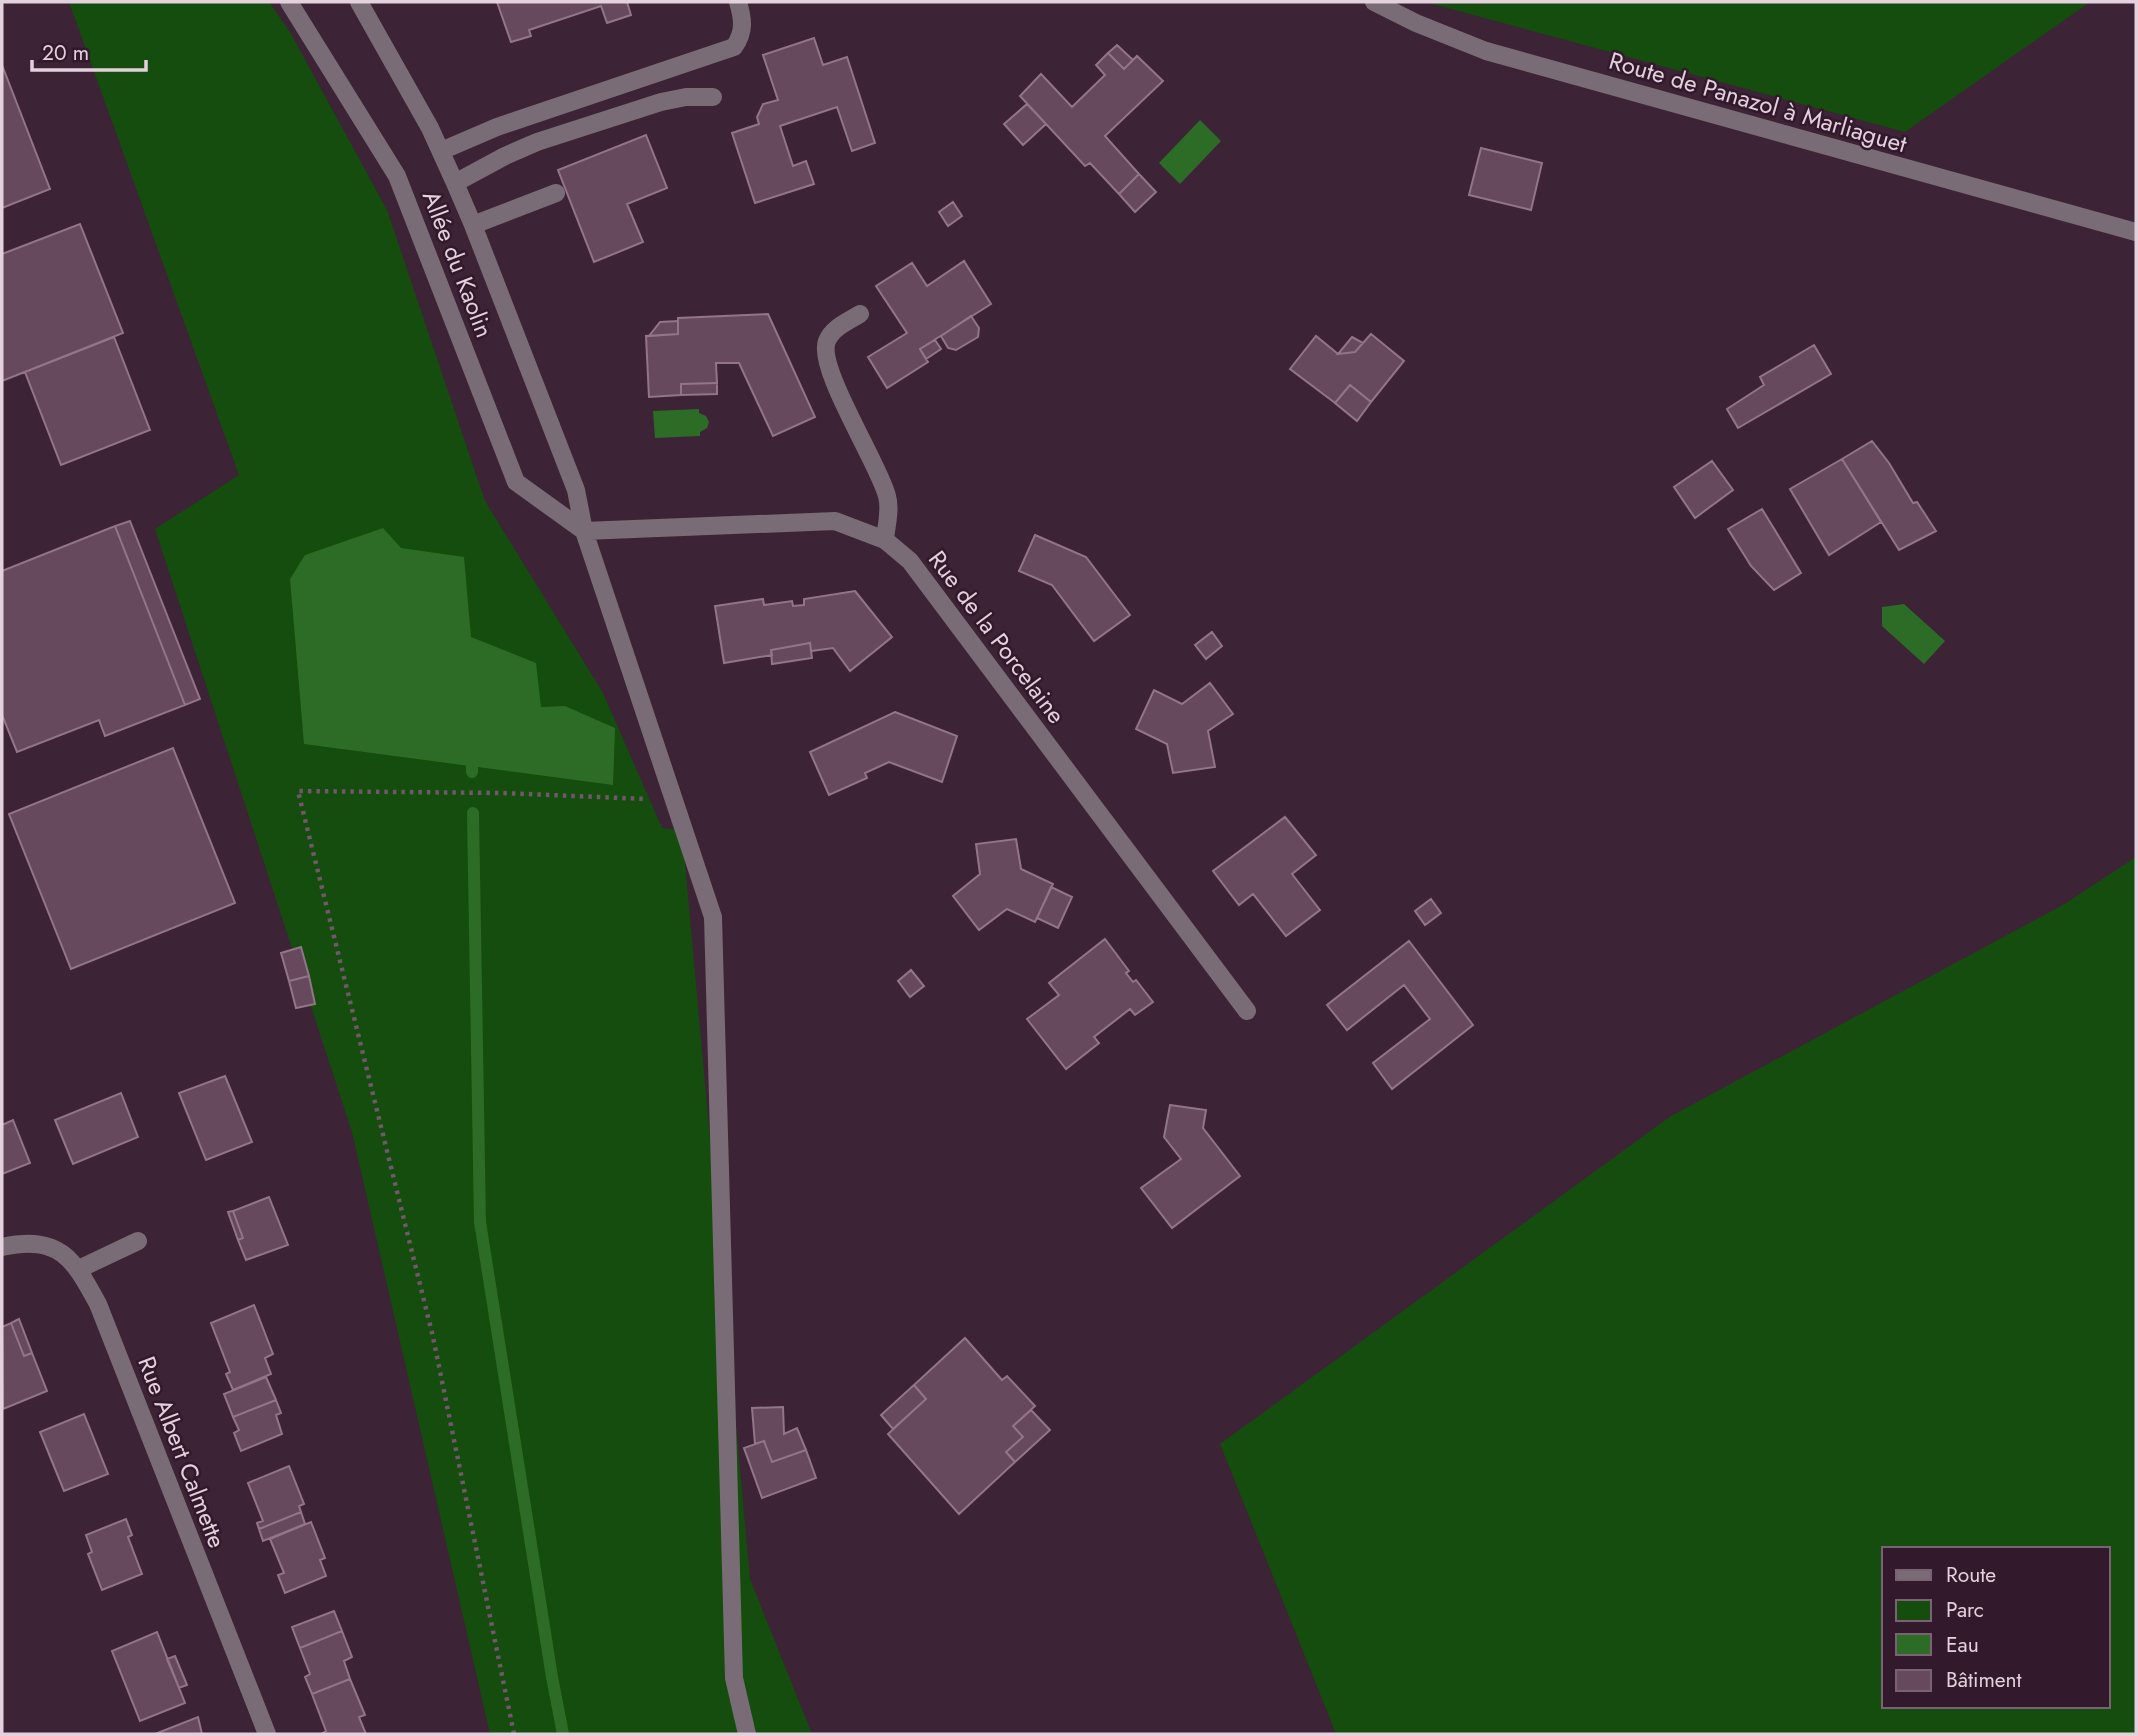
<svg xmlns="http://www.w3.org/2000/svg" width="2138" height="1736" font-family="Jost,sans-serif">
	<rect width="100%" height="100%" fill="#3d2336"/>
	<path fill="#144d0d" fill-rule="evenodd" d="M69,2H269L290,32L387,210L485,501L603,693L662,828L682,830L750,1579L812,1734H490L352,1132L155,529L239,475Z
		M1430,2H2090L1905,132L1429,3Z
		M2136,857V1734H1336L1220,1444L1671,1116L2063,905ZM1884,1549H2108V1706H1884Z"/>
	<path fill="#2d6c26" d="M1200,120L1221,141L1180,184L1159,163Z
		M699,409V413L706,416L709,422L707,428L700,432V436L655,438L653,411Z
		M383,528L401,548L464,557L471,637L536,663L541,707L565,706L615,728L613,785L304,744L290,579L305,555Z
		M1904,604L1945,641L1924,664L1882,626V607Z"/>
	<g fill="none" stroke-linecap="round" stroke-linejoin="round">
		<path stroke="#2d6c26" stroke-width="12" d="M472,766V772
			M473,813L480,1222L552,1677L563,1734"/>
	</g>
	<path fill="#66495d" stroke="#937489" stroke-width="2" d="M497,2H627L631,15L607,23L601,6L529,30L531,36L511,42Z
		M814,38L823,65L847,57L875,143L852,151L837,107L780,126L793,166L806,161L814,184L755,203L732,133L759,124L757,117L763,104L778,100L763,55Z
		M1117,45L1133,60L1124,69L1108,53Z
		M1108,53L1124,69L1137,56L1163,81L1105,136L1139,174L1119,194L1090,163L1085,166L1020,96L1041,74L1072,107L1105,75L1096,65Z
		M2,65L50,189L2,208Z
		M1027,104L1046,124L1023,145L1004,124Z
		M646,135L667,188L627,204L643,242L594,262L558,170Z
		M1481,148L1542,163L1531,210L1469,195Z
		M1139,174L1156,192L1135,212L1119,194Z
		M953,202L962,216L948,226L939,212Z
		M80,224L123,333L2,381V254Z
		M964,261L991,304L920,349L928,362L887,388L868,357L907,333L876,286L912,263L927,286Z
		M768,314L815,417L773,436L739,363H716L717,383L681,384V395L649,397L646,336L678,334V318Z
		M971,316L979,328L978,337L956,350L948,348L941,336Z
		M678,321V334L649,336L660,322Z
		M1371,334L1404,361L1371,402L1350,385L1335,403L1290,369L1316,336L1338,354L1355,352Z
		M114,337L150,430L61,465L25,372Z
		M1352,337L1363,343L1355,352L1338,354Z
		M935,340L941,349L926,359L920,349Z
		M1814,345L1831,374L1738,428L1727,409L1764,385L1760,377Z
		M717,383V394L681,395V384Z
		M1350,385L1371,402L1357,421L1335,403Z
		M1872,441L1889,463L1913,503L1917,502L1936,531L1899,550L1842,459Z
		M1842,459L1881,522L1829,555L1790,489Z
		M1712,461L1733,490L1695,518L1674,487Z
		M1762,509L1801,573L1774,590L1751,566L1728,529Z
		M130,521L200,699L185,705L115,526Z
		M115,526L185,705L105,736L99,720L17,752L2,715V571Z
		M1035,535L1086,557L1130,615L1094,641L1052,585L1019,571Z
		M855,591L892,637L850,671L833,648L811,651L810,643L771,650L772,655L724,663L715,606L763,599L764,605L792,601L793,606L804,605V599Z
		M1212,632L1222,646L1206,659L1195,645Z
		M810,643L812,658L772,664L771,650Z
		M1210,683L1233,714L1208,731L1215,767L1173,773L1167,744L1136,729L1154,690L1182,704Z
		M895,712L957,736L942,782L889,762L865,773L867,778L829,795L810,752Z
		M173,748L235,903L71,969L9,814Z
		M1285,817L1316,855L1292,874L1320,910L1286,936L1253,894L1239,905L1213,871Z
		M1016,839L1021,869L1053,884L1035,922L1007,909L979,930L953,896L980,874L976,844Z
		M1051,887L1072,897L1058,928L1037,918Z
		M1431,899L1441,913L1425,925L1415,911Z
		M1105,939L1129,971L1126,973L1133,982L1136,980L1153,1002L1135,1015L1130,1009L1094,1037L1099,1043L1066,1069L1027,1019L1059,995L1049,983Z
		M1409,941L1473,1025L1392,1089L1373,1063L1430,1019L1404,985L1347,1030L1327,1005Z
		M301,947L309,976L289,981L281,953Z
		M911,970L924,986L910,997L898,981Z
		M309,976L315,1004L296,1008L289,981Z
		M225,1076L252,1142L206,1160L179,1093Z
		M121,1093L138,1137L73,1164L55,1120Z
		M1170,1105L1206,1110L1203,1128L1240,1176L1172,1228L1141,1188L1181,1159L1164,1137Z
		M13,1120L30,1163L2,1174V1125Z
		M269,1197L288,1245L246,1260L238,1240L243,1238L233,1211Z
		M233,1211L243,1238L238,1240L228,1212Z
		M254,1305L273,1354L265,1358L271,1374L233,1390L226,1374L230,1372L211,1323Z
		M19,1319L32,1353L24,1356L11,1323Z
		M11,1323L24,1356L32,1353L47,1391L3,1409L2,1327Z
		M965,1338L1002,1380L1007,1376L1035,1406L1013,1426L1023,1437L1006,1452L1015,1462L959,1514L888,1434L926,1399L914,1385Z
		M266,1377L276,1400L233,1417L224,1394Z
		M914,1385L926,1399L893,1429L881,1415Z
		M276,1400L281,1413L276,1415L282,1434L241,1451L234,1433L239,1430L233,1417Z
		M783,1407L784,1434L797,1428L806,1450L772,1462L764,1441L755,1444L752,1408Z
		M1031,1410L1050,1430L1015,1462L1006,1452L1023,1437L1013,1426Z
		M84,1414L108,1474L64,1491L40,1432Z
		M764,1441L772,1462L806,1450L816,1478L762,1498L744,1448Z
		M289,1466L304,1504L299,1506L301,1512L259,1529L257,1523L263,1521L248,1483Z
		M301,1512L305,1524L263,1541L259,1529Z
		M126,1519L132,1535L128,1537L142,1574L102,1590L88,1554L92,1552L86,1535Z
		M311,1522L325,1558L320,1560L326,1576L285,1593L278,1575L284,1573L270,1539Z
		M334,1611L342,1631L300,1648L292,1627Z
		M342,1631L352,1657L344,1661L350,1679L312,1694L305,1677L310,1674L300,1648Z
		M157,1632L185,1703L140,1721L112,1651Z
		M175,1656L187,1685L179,1688L167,1659Z
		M350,1679L365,1715L359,1717L366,1734H321L326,1731L312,1694Z
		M198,1717L202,1734H155Z"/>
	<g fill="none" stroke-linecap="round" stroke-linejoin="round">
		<path stroke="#6f5869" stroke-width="4.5" stroke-dasharray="3.5 5" stroke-linecap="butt" d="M514,1734L433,1337L298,791L502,793L646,799"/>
		<path stroke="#7a6c76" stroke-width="18" d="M289,2L397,176L516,482L584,531
			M359,2L430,128L455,183L473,225L576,490L584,531L713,917L734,1678L747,1734
			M1374,2L1416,23L1486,51L2136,232
			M441,151L497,127L734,47C745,32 743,19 738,2
			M455,183L505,156L537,142L661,102L686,97H713
			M473,225L556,193
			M860,314C848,321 832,328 827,341C816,367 879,464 887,496C891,510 886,526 885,540
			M584,531L835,521L885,540L910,561L1247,1011
			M2,1247C60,1235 73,1258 98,1304L267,1734
			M79,1269L138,1241"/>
	</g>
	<g text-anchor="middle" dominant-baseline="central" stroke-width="5" stroke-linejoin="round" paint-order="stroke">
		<g font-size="24" fill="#e3d2dd" stroke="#33192c">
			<text transform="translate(1758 102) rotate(16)">Route de Panazol à Marliaguet</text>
			<text transform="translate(458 264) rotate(69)">Allée du Kaolin</text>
			<text transform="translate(997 637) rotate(53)">Rue de la Porcelaine</text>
			<text transform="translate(182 1452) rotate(69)">Rue Albert Calmette</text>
		</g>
	</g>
	<rect width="2138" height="1736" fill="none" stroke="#e3d2dd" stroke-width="7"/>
	<rect x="1882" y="1547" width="228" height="161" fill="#33192c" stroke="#796373" stroke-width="2"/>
	<rect x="1896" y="1570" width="35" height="10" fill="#7a6c76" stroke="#796373" stroke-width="2"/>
	<text x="1946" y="1582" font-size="21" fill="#e3d2dd">Route</text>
	<rect x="1896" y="1600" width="35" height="21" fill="#144d0d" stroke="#796373" stroke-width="2"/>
	<text x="1946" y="1617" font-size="21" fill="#e3d2dd">Parc</text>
	<rect x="1896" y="1634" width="35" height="21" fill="#2d6c26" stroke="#796373" stroke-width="2"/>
	<text x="1946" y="1652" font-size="21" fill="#e3d2dd">Eau</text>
	<rect x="1896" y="1670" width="35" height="21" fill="#66495d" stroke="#796373" stroke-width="2"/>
	<text x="1946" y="1687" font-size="21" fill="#e3d2dd">Bâtiment</text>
	<path d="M32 60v10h114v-10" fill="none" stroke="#e3d2dd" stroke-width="3.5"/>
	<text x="42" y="60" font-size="21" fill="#e3d2dd" stroke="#33192c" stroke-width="5" paint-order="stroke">20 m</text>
</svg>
